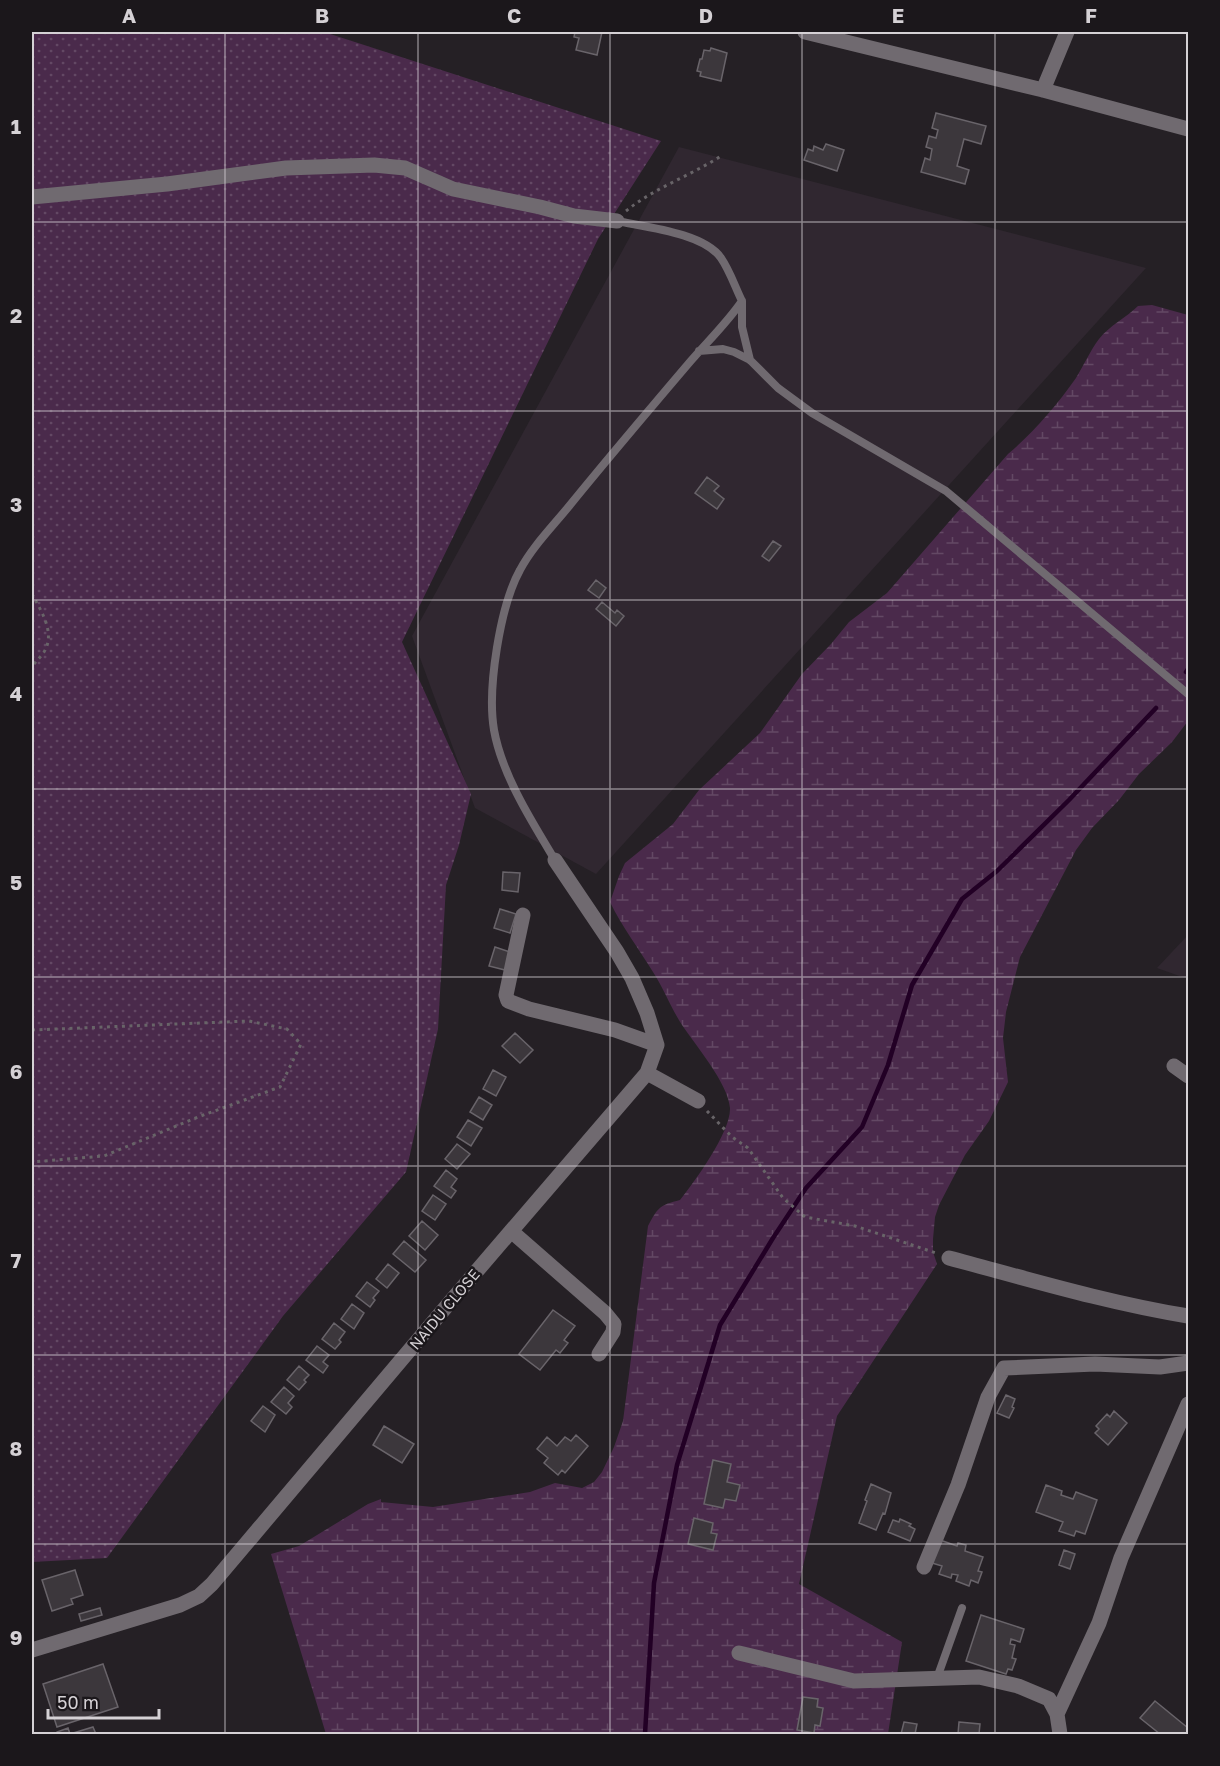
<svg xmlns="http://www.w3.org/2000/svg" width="1220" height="1766" font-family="'Golos Text',sans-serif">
	<defs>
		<pattern id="grass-dots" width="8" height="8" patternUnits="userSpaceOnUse" patternTransform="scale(1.5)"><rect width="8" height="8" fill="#4a2a4b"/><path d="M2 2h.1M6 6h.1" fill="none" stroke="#634864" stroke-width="1.8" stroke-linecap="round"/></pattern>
		<pattern id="wetland-marsh" width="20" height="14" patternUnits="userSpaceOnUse" patternTransform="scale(1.5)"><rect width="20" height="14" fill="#4a2a4b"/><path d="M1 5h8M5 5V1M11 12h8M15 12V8" fill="none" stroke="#634864"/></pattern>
	</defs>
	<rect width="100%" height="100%" fill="#252025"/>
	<path fill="#302730" d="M679,147L1146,268L596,874L475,808L412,636Z
		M1188,935V979L1157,968Z"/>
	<path fill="url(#grass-dots)" d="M32,32H324L661,141L598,239L402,642L471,794L459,845L446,885L438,1029L406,1172L283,1316L107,1558L32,1562Z"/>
	<path fill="url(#wetland-marsh)" d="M1152,305L1188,315V721L1172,742L1139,774L1119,800L1092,828L1076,850L1020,957L1006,1012L1003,1038L1008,1082L989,1121L965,1155L939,1205L935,1217L933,1239V1252L937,1264L837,1416L799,1584L902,1642L888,1734H326L271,1554L299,1546L368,1504L381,1499V1502L433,1507L530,1492L555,1483L582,1488L594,1482L602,1472L614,1447L623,1421L648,1226C658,1207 660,1205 680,1200C695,1181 731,1132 730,1108C728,1083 696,1046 682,1025C671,1008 664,989 653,972C639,949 622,927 610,902L619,876L625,863L673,824L699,790L760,733L802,674L831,644L849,622L887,593L1008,454C1033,433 1057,405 1076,378C1084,365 1090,351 1099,339C1110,325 1126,318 1138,306Z"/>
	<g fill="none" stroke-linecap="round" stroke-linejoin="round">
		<path stroke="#220025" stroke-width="4.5" d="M1186,672L1188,669
			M645,1734L654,1583L677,1465L720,1325L773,1238L806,1188L862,1127L888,1065L912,985L962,899L997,871L1069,800L1156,708"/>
	</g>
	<path fill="#3c373c" stroke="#69646a" stroke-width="1.5" d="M575,32H602L597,55L576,50L579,38L574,37Z
		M711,48L727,53L721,81L700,76L701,72L697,71L700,59H702L704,50L710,51Z
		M936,113L986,126L981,144L964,139L957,166L969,170L965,184L921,172L925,158L930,160L932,149L926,147L929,136L936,138L938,130L932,128Z
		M826,144L844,150L837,171L804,160L808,149L813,151L814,146L823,150Z
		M707,477L719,486L714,491L724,499L717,509L695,493Z
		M773,541L781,546L769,561L762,556Z
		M596,580L606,588L599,598L588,590Z
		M602,602L615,613L617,610L624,616L616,626L596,609Z
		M503,872L520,873L518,892L502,890Z
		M500,909L516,914L510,933L494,928Z
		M495,947L510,952L505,970L489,966Z
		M515,1033L533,1050L520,1063L502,1046Z
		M493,1070L506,1077L496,1096L483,1089Z
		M479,1097L492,1105L483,1120L470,1112Z
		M468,1120L482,1128L471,1146L457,1137Z
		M457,1144L470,1154L457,1169L445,1159Z
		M446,1170L457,1179L451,1187L456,1191L451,1198L434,1186Z
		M433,1195L446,1204L435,1220L422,1211Z
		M422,1221L438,1235L425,1250L409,1236Z
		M404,1241L426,1260L415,1272L393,1254Z
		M388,1264L399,1273L387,1288L376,1279Z
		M367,1282L379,1291L373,1298L375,1300L370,1307L356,1296Z
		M352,1304L364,1313L354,1329L341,1319Z
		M553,1310L575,1326L564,1340L568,1343L560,1353L556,1350L540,1370L519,1354Z
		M334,1323L345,1332L339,1340L341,1342L335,1349L322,1339Z
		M317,1346L329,1355L323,1362L328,1366L323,1373L306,1360Z
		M299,1366L309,1375L304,1380L306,1382L299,1390L287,1380Z
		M284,1387L294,1396L288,1403L292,1407L286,1414L271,1402Z
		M1006,1395L1015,1399L1012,1407L1014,1408L1009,1418L997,1413Z
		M263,1406L275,1415L265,1432L251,1421Z
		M1114,1411L1127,1423L1108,1445L1095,1433L1099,1429L1096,1426L1107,1414L1110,1417Z
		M384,1426L414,1444L402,1463L373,1445Z
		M576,1435L588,1446L565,1473L562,1470L558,1475L544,1463L548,1458L537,1449L547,1437L557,1446L565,1437L571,1441Z
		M713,1460L731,1464L727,1482L740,1485L736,1501L725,1499L723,1508L704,1504Z
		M871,1484L891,1493L885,1514L883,1513L876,1530L859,1523L867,1501L865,1500Z
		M1046,1485L1062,1491L1061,1495L1073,1499L1076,1492L1097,1500L1085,1534L1076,1531L1074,1536L1059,1531L1063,1522L1036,1512Z
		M694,1518L713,1523L711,1533L717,1534L713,1550L688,1544Z
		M900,1519L911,1524L909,1526L915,1529L910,1541L888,1532L893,1520L899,1522Z
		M940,1540L957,1546L958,1543L966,1545L965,1551L983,1557L978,1571L982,1572L978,1583L971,1580L969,1586L956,1581L958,1575L952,1574L951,1578L939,1574L942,1566L932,1563Z
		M1064,1550L1075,1554L1070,1569L1059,1565Z
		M75,1570L83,1595L71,1599L73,1604L52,1611L42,1580Z
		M100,1608L102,1615L81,1621L79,1614Z
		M981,1615L1024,1629L1020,1642L1011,1639L1010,1644L1015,1645L1012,1658L1016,1659L1012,1670L1008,1669L1006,1674L966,1661Z
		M103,1664L118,1707L57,1727L43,1684Z
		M803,1697L818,1699L817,1707L823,1708L820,1726L815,1725L814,1733L797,1730Z
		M1155,1701L1188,1728V1734H1160L1140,1718Z
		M904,1722L917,1724L915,1734H901Z
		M959,1722L980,1724L979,1734H958Z
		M93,1727L96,1734H57V1732L68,1728L70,1734Z"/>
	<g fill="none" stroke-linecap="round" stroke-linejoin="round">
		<path stroke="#686468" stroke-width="3" stroke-dasharray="3 4.5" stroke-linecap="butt" d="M626,211C654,188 690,176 721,156
			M32,594C41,611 56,633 44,652C40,658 35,662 32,667
			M32,1030L249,1021L287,1029L301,1044L280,1087L198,1117L104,1156L32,1162
			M707,1111L732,1137L748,1148L783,1198L805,1217L855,1226L936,1253"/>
		<path stroke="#706a70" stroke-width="8" d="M742,301V327L750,360
			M699,351L723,349L734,352L750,360L778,388L812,413L946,491L1188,694
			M555,860C532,822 502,775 494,730C487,689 500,606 520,570C532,547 553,526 570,505C609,457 649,410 689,363C707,342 727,323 742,301C735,287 730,271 721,258C704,233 645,227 617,221
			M937,1678L962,1608"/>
		<path stroke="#706a70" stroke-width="15" d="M805,32L1043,90L1188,129
			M1043,90L1067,32
			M32,197L167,184L286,168L374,165L405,168L453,189L540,207L574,216L617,221
			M523,915L506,995L508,1001L529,1009L615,1030L657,1045
			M1174,1066L1188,1076
			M647,1073L698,1101
			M511,1231L605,1313L614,1324L613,1332L599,1354
			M949,1258C1028,1279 1108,1303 1188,1316
			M924,1567L958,1485L988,1397L1004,1368L1095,1364L1160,1367L1188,1363
			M32,1650L180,1605L199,1596L212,1584L451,1301L647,1073L657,1045L647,1013L632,978L617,952L555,860
			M739,1653L854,1681L979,1677L1018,1686L1049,1699L1057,1714L1060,1734
			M1057,1714L1099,1623L1121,1558L1188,1404"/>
	</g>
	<path fill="none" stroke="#d5d1d5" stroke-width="1.5" stroke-opacity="0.55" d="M225,32V1734M418,32V1734M610,32V1734M802,32V1734M995,32V1734M32,222H1188M32,411H1188M32,600H1188M32,789H1188M32,977H1188M32,1166H1188M32,1355H1188M32,1544H1188"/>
	<g text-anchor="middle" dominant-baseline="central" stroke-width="5" stroke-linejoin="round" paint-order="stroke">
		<g font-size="15" fill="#d5d1d5" stroke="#1b171b">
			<text transform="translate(444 1309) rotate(-50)">NAIDU CLOSE</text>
		</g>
	</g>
	<rect width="1220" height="1766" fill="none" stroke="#1b171b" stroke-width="66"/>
	<path d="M48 1709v9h111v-9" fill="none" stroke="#d5d1d5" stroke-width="3"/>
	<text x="57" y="1709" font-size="18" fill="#d5d1d5" stroke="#1b171b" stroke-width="4.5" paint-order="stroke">50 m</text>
	<rect x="33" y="33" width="1154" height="1700" fill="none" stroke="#d5d1d5" stroke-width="2"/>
	<g font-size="20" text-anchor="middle" font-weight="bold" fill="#d5d1d5">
		<text x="129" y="23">A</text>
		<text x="322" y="23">B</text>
		<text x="514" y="23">C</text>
		<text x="706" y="23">D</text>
		<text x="898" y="23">E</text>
		<text x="1091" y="23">F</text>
		<text x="16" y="134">1</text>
		<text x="16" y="323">2</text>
		<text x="16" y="512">3</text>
		<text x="16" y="701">4</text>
		<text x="16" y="890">5</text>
		<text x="16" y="1079">6</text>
		<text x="16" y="1268">7</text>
		<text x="16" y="1456">8</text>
		<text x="16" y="1645">9</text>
	</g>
</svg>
